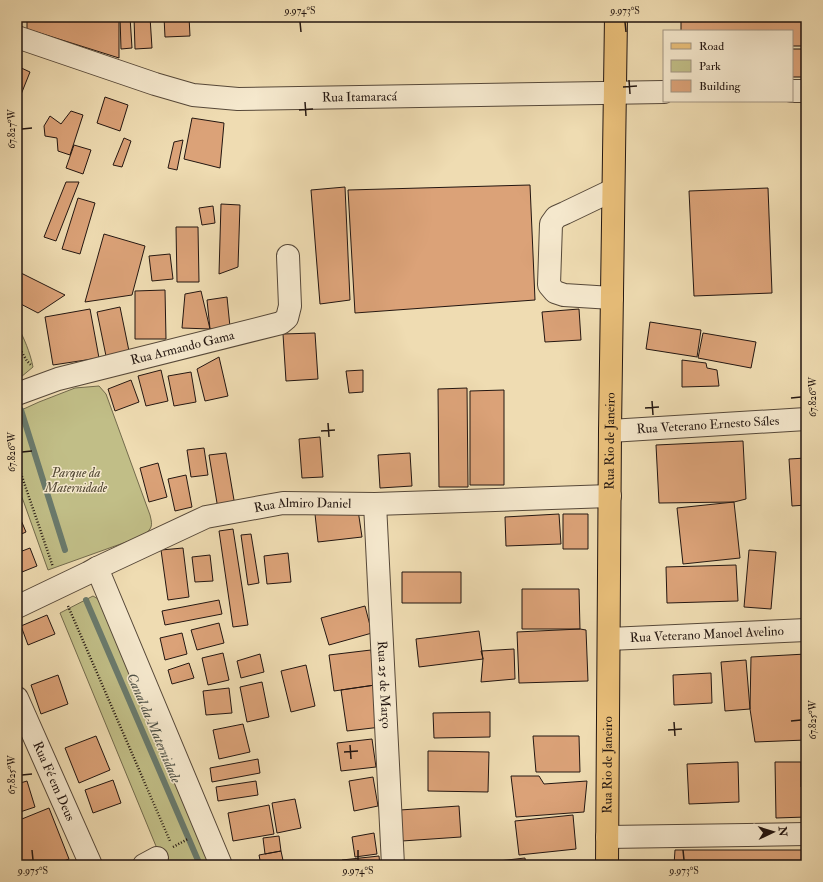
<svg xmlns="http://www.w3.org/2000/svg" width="823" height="882" font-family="'IM FELL Double Pica',serif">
	<rect width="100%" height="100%" fill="#efdcb2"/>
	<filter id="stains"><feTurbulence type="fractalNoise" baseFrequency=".005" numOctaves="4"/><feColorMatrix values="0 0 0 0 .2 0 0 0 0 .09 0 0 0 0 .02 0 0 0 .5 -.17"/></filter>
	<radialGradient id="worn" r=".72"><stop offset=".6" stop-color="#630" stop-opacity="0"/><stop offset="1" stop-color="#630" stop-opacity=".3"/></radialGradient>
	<path fill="#c1be87" stroke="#726a4c" d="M17,325C24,338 30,352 33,367L21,377L17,379Z
		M99,386L106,394L150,515C153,527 152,528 143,536L48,570L23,500L17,488V412L39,402L75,388Z
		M93,596L100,600L210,865H167L158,851L60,613Z"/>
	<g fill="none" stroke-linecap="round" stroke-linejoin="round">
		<path stroke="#6a7a6c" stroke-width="6" d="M21,410L65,550
			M86,600L200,865"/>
	</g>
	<path fill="#dba278" stroke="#231611" d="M27,17H119V58L27,29Z
		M120,17H130L132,48L121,49Z
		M134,17H150L152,48L135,49Z
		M164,17H189L190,36L165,37Z
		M681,17H806V46H792V31H681Z
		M792,49H806V77H792Z
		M17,66L30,72L18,102L17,101Z
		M105,97L128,105L120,131L97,123Z
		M71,111L83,115L70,155L58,151L57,138L45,136L44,126L50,116L61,124Z
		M192,118L224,123L220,168L184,159Z
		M124,138L131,141L122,167L113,165Z
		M183,140L177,170L168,168L174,142Z
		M74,145L91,150L83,174L66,168Z
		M66,182H79L56,241L44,237Z
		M530,185L535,300L355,313L348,190Z
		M345,187L350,300L320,304L311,190Z
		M768,188L772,293L694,296L689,191Z
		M78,198L95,203L80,254L62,249Z
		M221,204L240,205L238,267L219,274Z
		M213,206L215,223L202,225L199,208Z
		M176,227H198L199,282H177Z
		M104,234L145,246L132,295L85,302Z
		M170,254L173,279L152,281L149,256Z
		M17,271L65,295L38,313L17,302Z
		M165,290L166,339H135V291Z
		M201,291L210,329L182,328L185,294Z
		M227,297L230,327L210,329L207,300Z
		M120,307L129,351L106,356L97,312Z
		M90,309L99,358L53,365L45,317Z
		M579,309L581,340L545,342L542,312Z
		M650,322L701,330L697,357L646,349Z
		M315,333L318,379L286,381L283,334Z
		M703,333L756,342L751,368L698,358Z
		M219,357L228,396L205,401L197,369Z
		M682,360L706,363L707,368L717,370L719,386L682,387Z
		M161,370L168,401L146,406L138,376Z
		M363,370V392L349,393L346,371Z
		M191,372L196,402L174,406L168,376Z
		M131,380L139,402L115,411L108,389Z
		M467,388L468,487H439L438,389Z
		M504,390V485H470V391Z
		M320,437L323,477L302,478L299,439Z
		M743,441L746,499L734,502L659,503L656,445Z
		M204,448L208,475L191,477L187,450Z
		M226,453L235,506L218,509L209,455Z
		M410,453L412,486L380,488L378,455Z
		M806,458V505L792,506L789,459Z
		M158,463L167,497L149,502L140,468Z
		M186,475L192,507L175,511L168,479Z
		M734,502L740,558L683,564L677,508Z
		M358,510L362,537L318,542L315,514Z
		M18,513L26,532L17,536V514Z
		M559,514L561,544L506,546L505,517Z
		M563,514H588V549H563Z
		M233,529L248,625L233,627L219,531Z
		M251,534L259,583L248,585L241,535Z
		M30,548L37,566L17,574V553Z
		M183,548L189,597L168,600L161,550Z
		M749,550L776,552L771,609L744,607Z
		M288,553L291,582L267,584L264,556Z
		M210,555L213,581L195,582L192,557Z
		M803,557H806V616H805Z
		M736,565L738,601L667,603L666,567Z
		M402,572H461V603H402Z
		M522,589H579L580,629H522Z
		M219,600L222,614L165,625L162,611Z
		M365,606L372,633L329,645L321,618Z
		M47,615L55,634L28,645L21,626Z
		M219,623L224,643L197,650L191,630Z
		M580,629L586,630L588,681L519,683L517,632Z
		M479,631L483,659L419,667L416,639Z
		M182,633L187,654L165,660L160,638Z
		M514,649L515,679L481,682L483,659L481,651Z
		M371,650L375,685L334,691L329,655Z
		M223,653L229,680L208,685L202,658Z
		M260,654L264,672L241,678L237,661Z
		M806,654V740L755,742L750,709L751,657Z
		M746,660L750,709L725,711L721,662Z
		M189,663L194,678L172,684L168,670Z
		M306,665L315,706L291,712L281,671Z
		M711,673L712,703L674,705L673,675Z
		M58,675L68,704L41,714L31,685Z
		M262,682L269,717L247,722L240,687Z
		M375,685L381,727L347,731L341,690Z
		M229,688L232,713L206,715L203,691Z
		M490,712V737L434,738L433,713Z
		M243,724L250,752L219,759L213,730Z
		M96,736L110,770L79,783L65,748Z
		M533,736H579L580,772H536Z
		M372,739L376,767L341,771L337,743Z
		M428,751L489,752L488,792L428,791Z
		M258,759L260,773L212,782L210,768Z
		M738,762L739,802L689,804L687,764Z
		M775,762H801V787L806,786V817L776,818Z
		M17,765L21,780L17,781Z
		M511,776H539L544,784L587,781L584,812L516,817Z
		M373,777L378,806L354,811L349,781Z
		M113,780L121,803L93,813L85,790Z
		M27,781L35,807L17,813V784Z
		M256,781L258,795L218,801L216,787Z
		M295,799L301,828L277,833L272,803Z
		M269,805L274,834L233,841L228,813Z
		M459,806L461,837L402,841L400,810Z
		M49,808L69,859L54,865H17V821Z
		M573,815L576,849L519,855L515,821Z
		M374,833L377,854L355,857L352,837Z
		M279,836L281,851L265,854L263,838Z
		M675,850H806V865H674Z
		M281,851L284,865H261L259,855Z
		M379,856L380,865H343L342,860Z
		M525,858L526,865H463Z"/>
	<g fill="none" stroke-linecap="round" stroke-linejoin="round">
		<defs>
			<g id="minor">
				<path id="s1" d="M17,37L155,84L193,95L238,99L664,92"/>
				<path d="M792,91H806"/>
				<path d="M612,298L564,295L555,292L549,285L551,224L556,217L565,213L613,190"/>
				<path id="s2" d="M17,394L58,379L281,323L287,318L290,306L288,256"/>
				<path id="s3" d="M610,431L806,419"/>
				<path id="s4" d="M375,504L393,865"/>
				<path d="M97,568L221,865"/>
				<path id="s5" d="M17,607L88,573L97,568L206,517L283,503L375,504L610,496"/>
				<path id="s6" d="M609,639L806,630"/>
				<path id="s7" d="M17,698L91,865"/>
				<path d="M607,837L806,834"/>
				<path d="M144,865L157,858"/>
			</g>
			<g id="major">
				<path id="s8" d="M607,865L610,431L616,17"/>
			</g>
		</defs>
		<use href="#minor" stroke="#564839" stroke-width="24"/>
		<use href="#major" stroke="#231611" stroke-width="24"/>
		<path stroke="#231611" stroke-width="2.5" stroke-dasharray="1 2" stroke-linecap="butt" d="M17,344L27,361L32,366
			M17,462L53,567
			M68,606L170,841
			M173,847L188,839"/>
		<use href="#minor" stroke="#f5e8cd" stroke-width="22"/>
		<use href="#major" stroke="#e8be79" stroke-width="22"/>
	</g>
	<path fill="none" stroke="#231611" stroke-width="1.5" d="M300,22L301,32M625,22L626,32M629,80L630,94M623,87L637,86M305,102L306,116M299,110L313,109M22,129L32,128M791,398L801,397M652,401L653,415M645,408L659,407M328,423L329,437M321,431L335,430M22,452L32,451M791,721L801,720M674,722L675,736M668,730L682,729M350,745L351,759M344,752L358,751M22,775L32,774M32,850L33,860M358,850V860M683,850L684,860"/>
	<g text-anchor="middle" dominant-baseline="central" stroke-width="3" stroke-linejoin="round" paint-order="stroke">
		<g font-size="13" fill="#231611" stroke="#f5e8cd">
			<text stroke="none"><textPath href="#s1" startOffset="352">Rua Itamaracá</textPath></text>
			<text stroke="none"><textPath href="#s2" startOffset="172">Rua Armando Gama</textPath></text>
			<text stroke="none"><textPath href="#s3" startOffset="98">Rua Veterano Ernesto Sáles</textPath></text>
			<text stroke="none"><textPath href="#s8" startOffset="424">Rua Rio de Janeiro</textPath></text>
			<text stroke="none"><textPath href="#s5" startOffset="307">Rua Almiro Daniel</textPath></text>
			<text stroke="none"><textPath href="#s6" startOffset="98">Rua Veterano Manoel Avelino</textPath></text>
			<text stroke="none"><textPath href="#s4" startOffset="181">Rua 25 de Março</textPath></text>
			<text stroke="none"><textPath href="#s8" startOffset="100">Rua Rio de Janeiro</textPath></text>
			<text stroke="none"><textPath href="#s7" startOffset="91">Rua Fé em Deus</textPath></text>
		</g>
		<g font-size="13" font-style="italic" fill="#524834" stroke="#f5e8cd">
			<text x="76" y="473">Parque da<tspan x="76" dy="15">Maternidade</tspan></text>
		</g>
		<g font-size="14" font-style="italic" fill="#4d5046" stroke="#f5e8cd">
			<text transform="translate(154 728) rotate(67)">Canal da Maternidade</text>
		</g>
	</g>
	<rect width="823" height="882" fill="none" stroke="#efdcb2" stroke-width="44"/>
	<rect x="663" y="30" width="130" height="72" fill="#f5e8cd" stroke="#a19482"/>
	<rect x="671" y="43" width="20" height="6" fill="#e8be79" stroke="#a19482"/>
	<text x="699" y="50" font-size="12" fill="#231611">Road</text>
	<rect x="671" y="60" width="20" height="12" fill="#c1be87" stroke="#a19482"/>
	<text x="699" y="70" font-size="12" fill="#231611">Park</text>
	<rect x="671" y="80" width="20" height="12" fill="#dba278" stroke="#a19482"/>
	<text x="699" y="90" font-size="12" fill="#231611">Building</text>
	<g transform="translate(773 832) rotate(86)" stroke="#f5e8cd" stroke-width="3" paint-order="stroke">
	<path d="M0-3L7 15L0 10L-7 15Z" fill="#231611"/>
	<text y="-6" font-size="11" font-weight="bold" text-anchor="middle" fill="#231611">N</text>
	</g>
	<rect x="22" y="22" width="779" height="838" fill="none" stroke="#231611" stroke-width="1.5"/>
	<g font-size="10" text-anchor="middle" fill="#231611">
		<text x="300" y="14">9.974°S</text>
		<text x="625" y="14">9.973°S</text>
		<text transform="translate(11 129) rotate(-90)" y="4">67.827°W</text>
		<text transform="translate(812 397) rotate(-90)" y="4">67.826°W</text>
		<text transform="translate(11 452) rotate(-90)" y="4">67.826°W</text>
		<text transform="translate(812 720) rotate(-90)" y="4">67.825°W</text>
		<text transform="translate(11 775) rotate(-90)" y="4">67.825°W</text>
		<text x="33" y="874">9.975°S</text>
		<text x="358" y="874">9.974°S</text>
		<text x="684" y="874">9.973°S</text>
	</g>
	<rect width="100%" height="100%" filter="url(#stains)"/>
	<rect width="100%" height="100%" fill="url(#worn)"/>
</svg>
